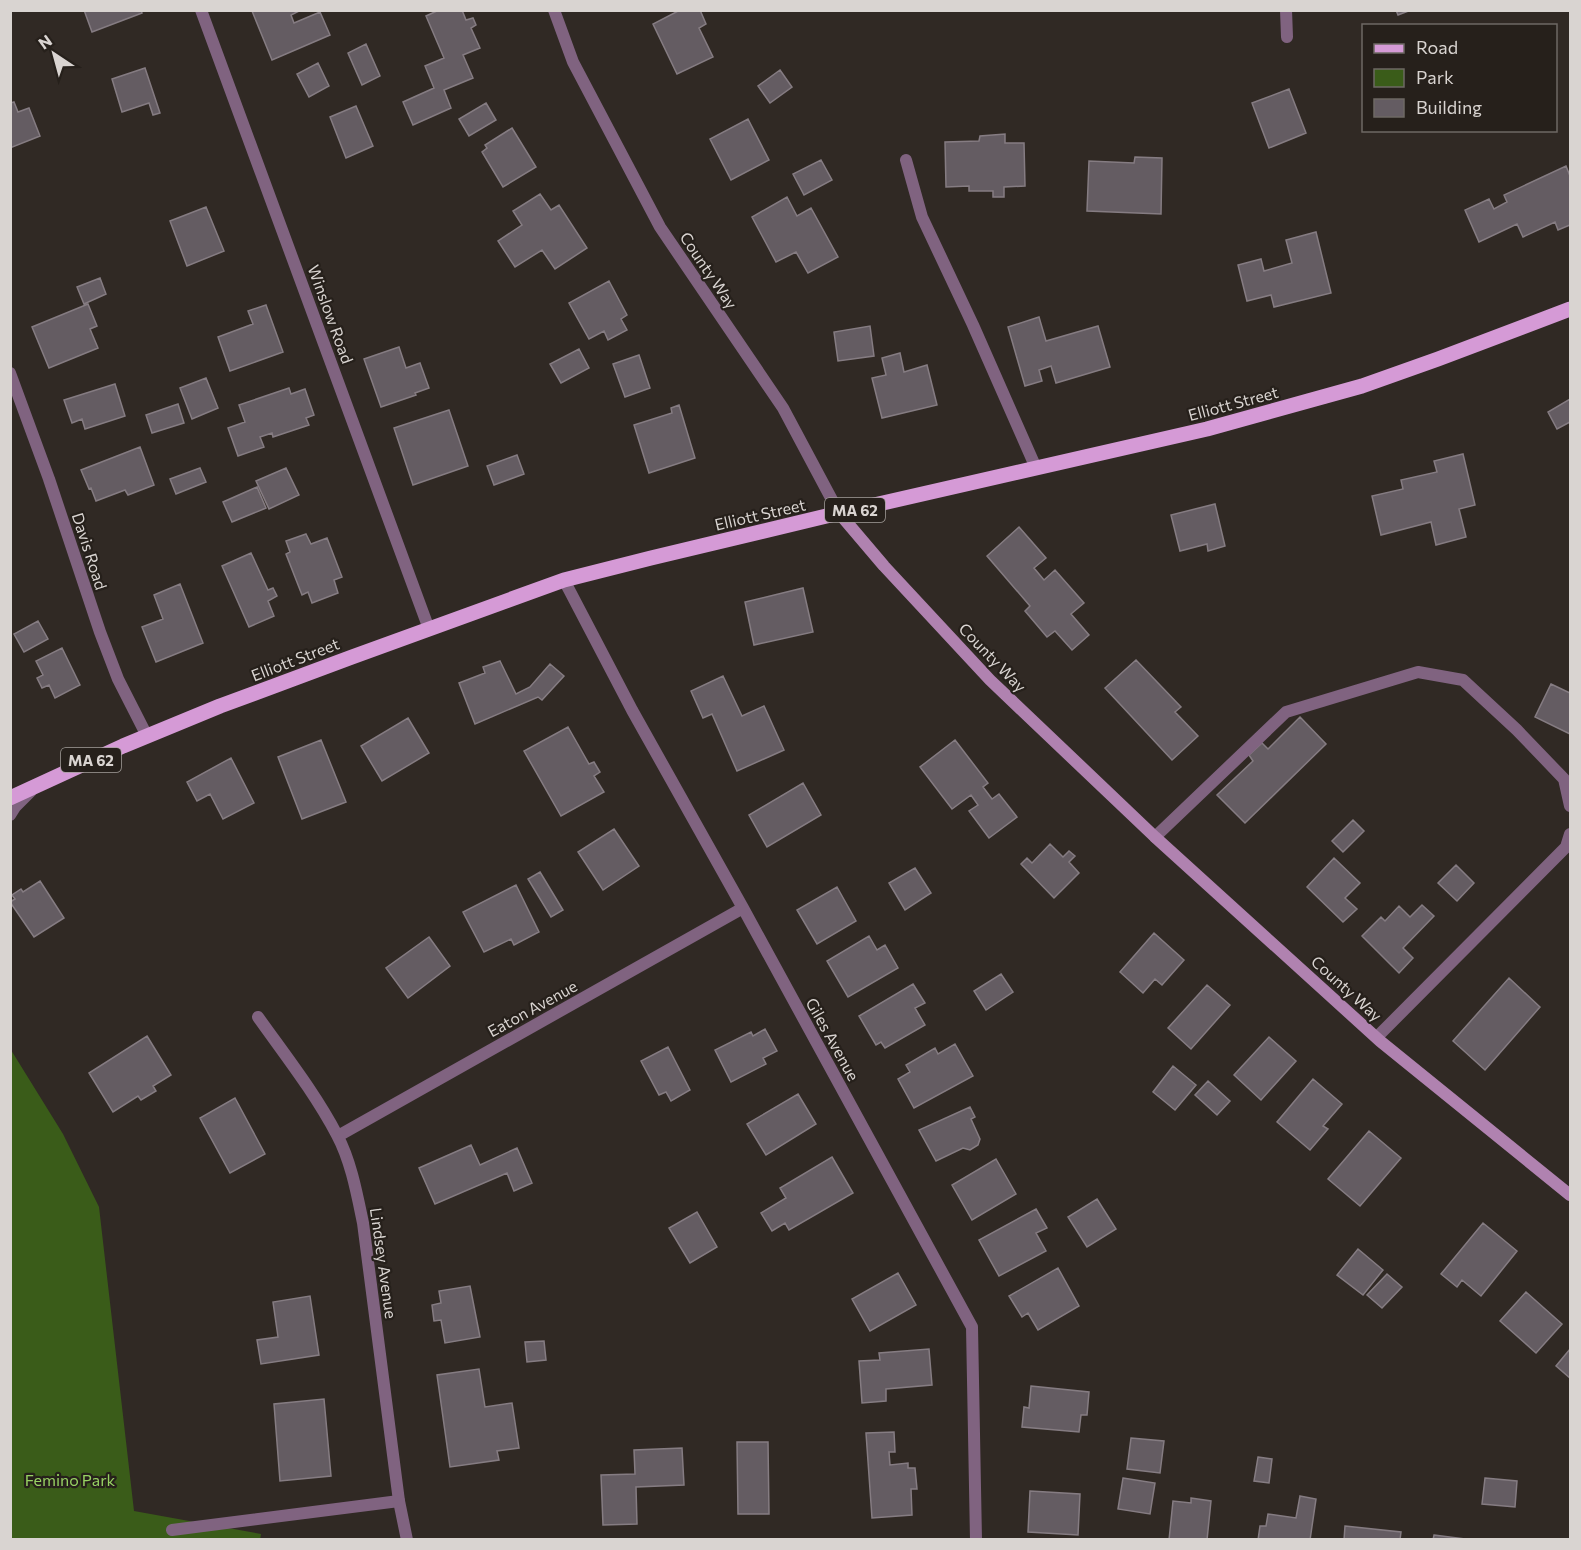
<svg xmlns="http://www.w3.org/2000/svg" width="1581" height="1550" font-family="Commissioner,sans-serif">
	<rect width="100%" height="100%" fill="#302924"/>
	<path fill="#3a5c19" d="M11,1050L63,1134L99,1207L134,1511L261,1534L260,1540L11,1539Z"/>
	<path fill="#645c62" stroke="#857c82" stroke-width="1.5" d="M84,10H141L142,13L92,32Z
		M301,10L291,15L294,23L320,12L330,35L272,60L252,11Z
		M439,10H462L466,20L473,18L476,25L471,28L480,48L463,55L473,78L444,90L451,108L413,125L403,102L434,88L425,66L444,58L426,16Z
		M680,10H700L706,24L699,28L713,57L677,74L653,24Z
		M1396,10H1411L1398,15Z
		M366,44L380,76L362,85L348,53Z
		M318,63L329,86L309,97L297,74Z
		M145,68L160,113L153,115L149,103L122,112L112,79Z
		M780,70L792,87L770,103L758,86Z
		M1289,89L1306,133L1269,148L1252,103Z
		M14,102L18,112L29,108L40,136L10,148V103Z
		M486,103L496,120L469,136L459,119Z
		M356,106L373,146L346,158L330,117Z
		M748,119L769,160L731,180L710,139Z
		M512,128L536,167L503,187L482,152L487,148L485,145Z
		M1005,134V143H1024L1025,186L1004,187V197H993V191H969V186L946,187L945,142L979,141L980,136Z
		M1135,157L1162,158L1161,214L1087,211L1089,161L1134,163Z
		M821,160L832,180L804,195L793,174Z
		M1566,166L1570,176V225L1558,230L1555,222L1523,237L1517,224L1479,242L1465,210L1489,199L1494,209L1507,202L1504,195Z
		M540,194L551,210L559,205L587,248L555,269L542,250L515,267L498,241L522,225L513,211Z
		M787,197L797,216L811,208L838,257L808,273L796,252L776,262L752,217Z
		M206,207L224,251L187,266L170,221Z
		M1316,232L1331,293L1274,307L1271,295L1247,301L1238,265L1261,259L1264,271L1292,263L1286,240Z
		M100,278L106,294L84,304L77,287Z
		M609,281L627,315L621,319L627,330L608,340L604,331L589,339L569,303Z
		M88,304L97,326L90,329L98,348L49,368L32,327Z
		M266,305L283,352L230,371L218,337L253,324L248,311Z
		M1039,317L1046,341L1098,326L1110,367L1056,383L1051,366L1039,370L1042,381L1025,386L1008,327Z
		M870,326L874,356L838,361L834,332Z
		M399,347L406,368L420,363L429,388L415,393L416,395L381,407L364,359Z
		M579,349L589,368L561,383L550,364Z
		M900,353L904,372L927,365L937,405L882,418L872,378L886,375L882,358Z
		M639,355L650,388L625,397L613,364Z
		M206,378L218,408L192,419L180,388Z
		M115,384L125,416L85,429L82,419L72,423L64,400Z
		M289,388L291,394L305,389L314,415L306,418L309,425L273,437L272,433L260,437L264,447L238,456L228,428L245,422L239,405Z
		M1570,399V422L1557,429L1548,412Z
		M178,404L184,423L152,433L146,415Z
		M679,405L695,458L649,473L634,425L672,413L671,408Z
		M449,410L468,466L413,485L394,428Z
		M140,447L154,485L128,495L125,490L96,501L91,488L89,489L81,470Z
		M1463,454L1475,505L1459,509L1466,537L1436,545L1431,522L1381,535L1372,496L1403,489L1401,480L1437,472L1434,461Z
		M517,455L524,474L494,485L487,466Z
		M200,468L206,482L176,494L170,479Z
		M286,468L299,495L269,509L256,481Z
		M257,487L266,508L232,522L223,502Z
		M1215,504L1225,546L1208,551L1207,544L1180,551L1171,515Z
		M1019,527L1046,558L1034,568L1044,580L1055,570L1084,603L1071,614L1089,635L1072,650L1055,631L1047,637L1025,611L1030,606L987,556Z
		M306,534L311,544L327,538L342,577L334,580L338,593L312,603L308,592L302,595L286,554L290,552L286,541Z
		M251,553L268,590L273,588L277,596L268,601L274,616L249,627L222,566Z
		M180,584L203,643L156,662L142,627L163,619L154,595Z
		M803,588L813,632L754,645L745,602Z
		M38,621L48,639L24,652L14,634Z
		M62,648L80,685L55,698L49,685L42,688L37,678L43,675L36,661Z
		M1136,660L1181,707L1175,712L1198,736L1172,760L1105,688Z
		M500,661L516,694L530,687L550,664L564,676L542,700L538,697L475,724L459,683L485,673L483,667Z
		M723,676L742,716L764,706L784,750L737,771L712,714L703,718L691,691Z
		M1551,684L1570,693V734L1535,717Z
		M1300,717L1326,744L1245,823L1217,795L1253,761L1249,755L1262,743L1268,749Z
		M408,718L429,753L382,781L361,746Z
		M568,727L589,764L594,762L600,772L594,776L604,792L561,816L524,751Z
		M321,740L346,802L302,819L278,757Z
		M955,740L988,783L983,787L992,799L999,794L1017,817L989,838L969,811L978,805L971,795L952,809L920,767Z
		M231,758L254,803L223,819L210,794L197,801L187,782Z
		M803,783L821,815L767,847L749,815Z
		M1353,820L1364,831L1343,852L1332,841Z
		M614,829L639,866L603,890L578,852Z
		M1050,844L1063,857L1069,851L1075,856L1069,862L1079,873L1054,898L1021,864L1027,858L1032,863Z
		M1334,858L1360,883L1345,898L1357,909L1343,922L1307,887Z
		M1456,865L1474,883L1457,901L1438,883Z
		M915,868L931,893L905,910L889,883Z
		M540,872L563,910L551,917L528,879Z
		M40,881L64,918L34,937L10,902L15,899L12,895L21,889L23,892Z
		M516,885L539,932L514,945L511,939L484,952L463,912Z
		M837,887L856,921L817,944L797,910Z
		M1422,905L1434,916L1403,948L1413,958L1399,973L1362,936L1381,917L1385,921L1399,906L1410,917Z
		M1154,933L1184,960L1162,985L1155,979L1143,993L1120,972Z
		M869,936L877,950L885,945L898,968L848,997L827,961Z
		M429,937L450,966L408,998L386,968Z
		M1001,974L1013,992L986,1010L974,991Z
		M1509,978L1540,1007L1485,1070L1453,1041Z
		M913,984L925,1003L915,1008L925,1025L885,1048L881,1042L876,1045L859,1016Z
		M1207,985L1230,1005L1191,1049L1168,1028Z
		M765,1029L777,1051L763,1058L766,1064L731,1082L715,1050L751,1032L753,1036Z
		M147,1036L171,1075L153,1086L156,1091L141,1100L138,1096L113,1112L89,1073Z
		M1269,1037L1296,1061L1261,1100L1234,1075Z
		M955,1044L973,1076L914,1108L898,1079L910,1072L906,1065L935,1048L938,1054Z
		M668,1047L690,1090L671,1101L666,1092L659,1095L641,1061Z
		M1173,1066L1196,1085L1175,1110L1153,1092Z
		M1313,1079L1342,1104L1323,1126L1328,1129L1310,1150L1277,1122Z
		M1208,1081L1230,1101L1217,1115L1195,1095Z
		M798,1094L816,1124L766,1155L747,1124Z
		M235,1098L265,1154L230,1173L200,1118Z
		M970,1107L975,1117L971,1119L980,1139L978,1145L970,1150L963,1148L936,1161L919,1130Z
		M1369,1131L1401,1158L1360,1206L1328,1179Z
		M471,1145L480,1165L517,1148L532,1183L514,1191L507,1173L435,1204L419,1168Z
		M832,1157L853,1193L789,1230L785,1223L772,1231L761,1213L786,1198L780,1188Z
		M996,1159L1016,1194L972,1220L952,1185Z
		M1097,1199L1116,1229L1087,1247L1068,1217Z
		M1036,1209L1047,1228L1036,1233L1046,1251L999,1276L979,1240Z
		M697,1212L717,1247L690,1263L669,1228Z
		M1483,1223L1517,1251L1481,1296L1462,1280L1457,1287L1441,1274Z
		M1358,1249L1383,1270L1363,1295L1337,1275Z
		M1058,1268L1079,1306L1038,1330L1028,1313L1022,1317L1009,1296Z
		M898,1273L916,1305L870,1331L852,1299Z
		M1387,1274L1402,1287L1382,1308L1367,1295Z
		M470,1286L480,1337L445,1343L441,1320L434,1321L432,1305L441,1303L439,1291Z
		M1526,1292L1562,1324L1536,1353L1500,1321Z
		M310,1296L319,1355L261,1364L257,1340L278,1337L273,1302Z
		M544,1341L546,1360L527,1362L525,1342Z
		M929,1349L932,1385L886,1389V1401L862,1403L859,1361L880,1360L879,1353Z
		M1570,1349V1378L1556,1366Z
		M479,1369L485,1407L512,1403L519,1448L497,1451L499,1460L450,1467L437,1375Z
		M1031,1386L1089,1392L1087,1415H1081L1079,1432L1022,1427L1024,1407L1029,1408Z
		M324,1399L331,1476L280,1481L274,1404Z
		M894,1432L895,1452H889L890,1465L908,1463V1468H915L917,1489H911L912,1515L872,1518L866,1433Z
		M1131,1438L1164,1441L1160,1473L1127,1469Z
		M737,1442H768L769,1514H738Z
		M682,1448L684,1485L636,1487L637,1524L603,1525L601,1475L635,1474L634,1450Z
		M1258,1457L1272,1459L1269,1483L1254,1481Z
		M1123,1478L1155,1483L1150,1514L1118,1509Z
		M1485,1478L1517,1481L1515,1507L1482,1504Z
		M1030,1491L1080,1494L1078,1535L1028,1532Z
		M1300,1496L1316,1499L1310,1540H1258L1260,1526H1266L1268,1514L1296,1518Z
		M1191,1498L1211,1501L1207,1540H1169L1173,1501L1191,1503Z
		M1345,1526L1401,1532L1400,1540H1344Z
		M1434,1535L1473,1540H1433Z"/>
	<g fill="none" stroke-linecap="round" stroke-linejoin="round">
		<path stroke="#806380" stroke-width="12" d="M1286,10L1287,37
			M906,160L922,217L973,325L1036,468
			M1155,837L1286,712L1418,672L1463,680L1517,730L1564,779L1570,806
			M1377,1037L1566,847L1570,834
			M172,1530L399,1501"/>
		<path stroke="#806380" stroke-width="12" d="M201,10L429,629
			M554,10L573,62L660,227L783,408L839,513
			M10,373L49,479L100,632L118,679L147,736
			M564,580L632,710L743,908L972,1327L976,1540
			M10,815L15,807L31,791
			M258,1017C285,1055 315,1093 337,1135C351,1161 357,1194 363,1223L399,1501L407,1540
			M338,1136L743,908"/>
		<path stroke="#b082b0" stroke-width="12" d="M839,513L884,566L990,680L1155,837L1380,1041L1570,1195"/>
		<path stroke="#d59ad6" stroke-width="15" d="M10,798L123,746L220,706L352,657L564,580L651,558L839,513L1207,429L1362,386L1438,359L1570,309"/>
	</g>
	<g text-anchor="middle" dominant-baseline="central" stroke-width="4.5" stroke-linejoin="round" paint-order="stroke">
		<g fill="#26201b" stroke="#a39e9a" stroke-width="1.5">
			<rect x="825" y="498" width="60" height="24" rx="4.5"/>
			<rect x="61" y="748" width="60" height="24" rx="4.5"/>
		</g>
		<g font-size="15" font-weight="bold" fill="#d9d4d1">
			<text x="855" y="510">MA 62</text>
			<text x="91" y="760">MA 62</text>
		</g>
		<g font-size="16" fill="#d9d4d1" stroke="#26201b">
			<text transform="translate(709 270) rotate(56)">County Way</text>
			<text transform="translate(331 314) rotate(70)">Winslow Road</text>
			<text transform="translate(1233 403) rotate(-15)">Elliott Street</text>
			<text transform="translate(760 514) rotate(-13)">Elliott Street</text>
			<text transform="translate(90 551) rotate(72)">Davis Road</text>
			<text transform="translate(993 657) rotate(46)">County Way</text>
			<text transform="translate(295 659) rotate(-21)">Elliott Street</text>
			<text transform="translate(1347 988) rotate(42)">County Way</text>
			<text transform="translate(532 1008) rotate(-29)">Eaton Avenue</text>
			<text transform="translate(833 1039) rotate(61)">Giles Avenue</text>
			<text transform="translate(384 1263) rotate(82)">Lindsey Avenue</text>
		</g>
		<g font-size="16" fill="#97d263" stroke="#26201b">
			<text x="70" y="1479">Femino Park</text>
		</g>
	</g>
	<rect width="1581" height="1550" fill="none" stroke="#d9d4d1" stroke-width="24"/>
	<rect x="1362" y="24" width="195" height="108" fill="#26201b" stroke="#6e6864" stroke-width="1.5"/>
	<rect x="1374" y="44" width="30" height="9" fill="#d59ad6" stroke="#6e6864" stroke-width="1.5"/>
	<text x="1416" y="54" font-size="18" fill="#d9d4d1">Road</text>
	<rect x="1374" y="69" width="30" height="18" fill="#3a5c19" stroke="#6e6864" stroke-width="1.5"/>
	<text x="1416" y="84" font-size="18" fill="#d9d4d1">Park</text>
	<rect x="1374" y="99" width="30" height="18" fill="#645c62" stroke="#6e6864" stroke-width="1.5"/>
	<text x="1416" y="114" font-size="18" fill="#d9d4d1">Building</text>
	<g transform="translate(54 54) rotate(324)" stroke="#26201b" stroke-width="4.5" paint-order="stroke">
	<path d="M0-4.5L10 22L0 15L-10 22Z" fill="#d9d4d1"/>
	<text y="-9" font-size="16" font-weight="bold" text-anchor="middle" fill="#d9d4d1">N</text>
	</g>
</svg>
